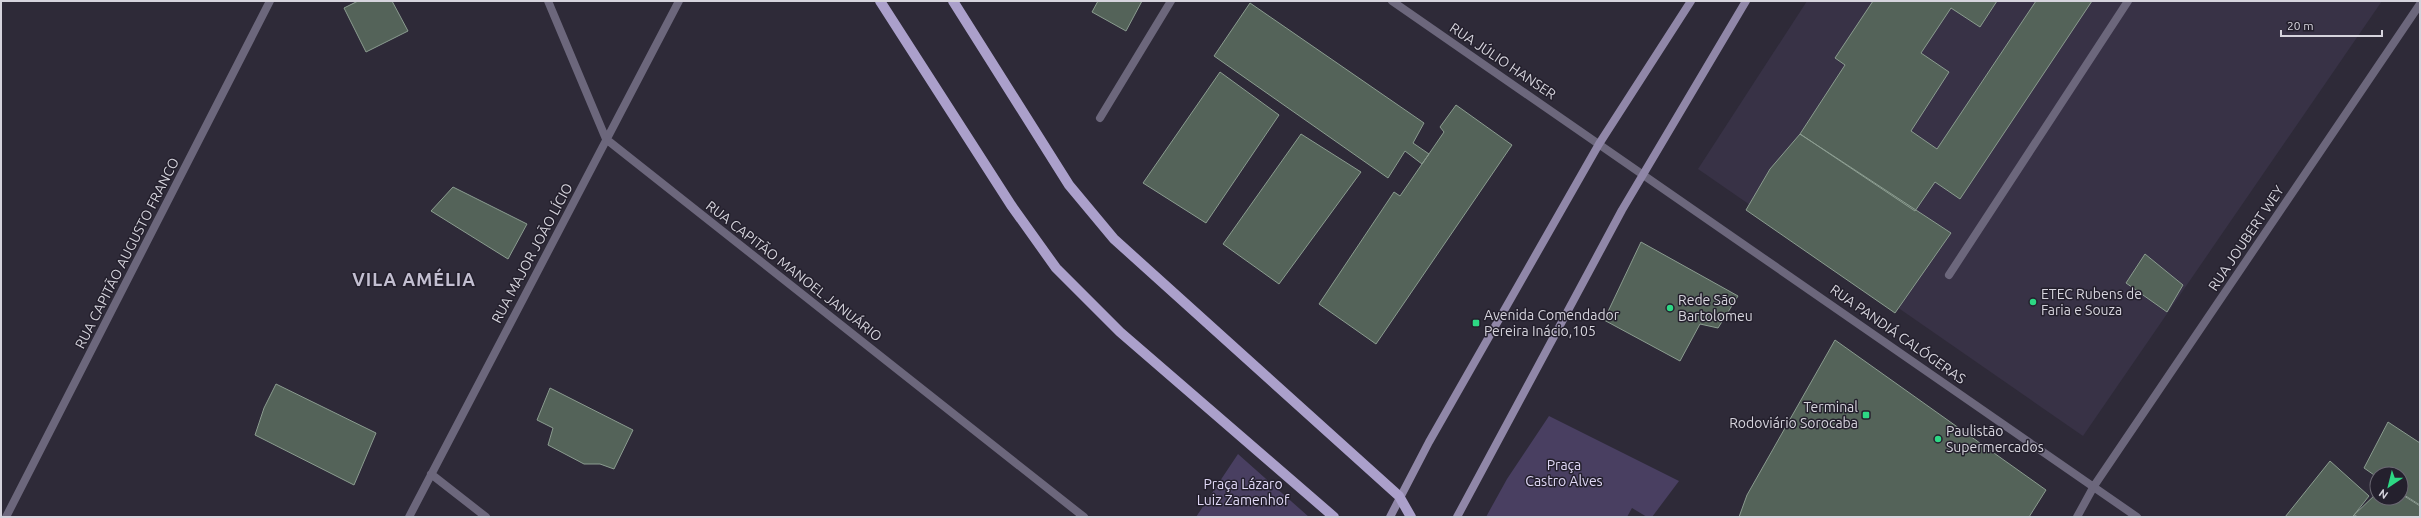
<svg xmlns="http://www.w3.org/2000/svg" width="2421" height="518" font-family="Ubuntu,sans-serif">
	<rect width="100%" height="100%" fill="#2e2a38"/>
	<path fill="#383246" d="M1807,1H2382L2083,436L1698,169Z"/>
	<path fill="#493f61" d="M1549,416L1679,481L1652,517H1647L1632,508L1627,517H1486L1507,479Z
		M1238,454L1309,517H1196Z"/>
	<path fill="#546359" stroke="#8b9c90" d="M358,1H392L408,31L366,52L344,8Z
		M1098,1H1142L1126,31L1092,12Z
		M1873,1H1997L1980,27L1951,8L1921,53L1949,72L1911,131L1937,149L2036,1H2092L1960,199L1935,182L1915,211L1800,134L1845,65L1835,58Z
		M1250,3L1424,123L1413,143L1429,154L1422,164L1405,151L1388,178L1214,56Z
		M1220,72L1279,115L1206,223L1143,183Z
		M1456,105L1512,145L1376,344L1319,304L1394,192L1400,196L1444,132L1440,127Z
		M1301,134L1361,172L1279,284L1223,244Z
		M1800,134L1951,233L1895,313L1746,210L1770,169Z
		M453,187L527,224L508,259L431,211Z
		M1641,242L1738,296L1718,328L1700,324L1680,361L1604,320Z
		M2145,254L2183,285L2167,312L2126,283Z
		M1835,340L2046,490L2029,517H1739L1747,495Z
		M276,384L376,433L354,485L255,435L264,408Z
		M550,388L633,430L614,469L600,464H584L548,445L553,428L537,420Z
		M2388,422L2420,443V505L2401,493V474H2377V477L2364,468Z
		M2330,461L2369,496L2354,515L2352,517H2285Z
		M2377,493V498H2401V494L2420,506V517H2358L2354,515Z"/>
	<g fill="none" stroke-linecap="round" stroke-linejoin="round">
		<path stroke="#6c677c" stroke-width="8" d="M1949,275L2128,1
			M2077,517L2094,486"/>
		<path stroke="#6c677c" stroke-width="8" d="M548,1L606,139L1084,517
			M1392,1L2137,517
			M1100,118L1171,1
			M431,474L486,517
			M2094,486L2420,4
			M6,517L270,1
			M409,517L679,1"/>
		<path stroke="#9087a8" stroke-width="8" d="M1390,517L1429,442L1599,144L1691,1
			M1457,517L1622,210L1746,1"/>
		<path stroke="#aba0cb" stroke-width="10" d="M880,1L1011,205L1056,268L1120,332L1334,517
			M953,1L1069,185L1114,239L1399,496L1411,517"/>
	</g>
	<g fill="#2dd884" stroke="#24202d" stroke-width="1.5">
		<circle cx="2033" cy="302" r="4"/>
		<circle cx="1670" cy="308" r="4"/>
		<rect x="1472" y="319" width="8" height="8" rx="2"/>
		<rect x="1862" y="411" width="8" height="8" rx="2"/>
		<circle cx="1938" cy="439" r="4"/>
	</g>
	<g text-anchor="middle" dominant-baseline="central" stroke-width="3" stroke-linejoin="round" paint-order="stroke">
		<g font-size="14" fill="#d6d4dd" stroke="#24202d">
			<text transform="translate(1503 61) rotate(34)">RUA JÚLIO HANSER</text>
			<text transform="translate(2246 238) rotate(-56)">RUA JOUBERT WEY</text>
			<text transform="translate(127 253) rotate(-63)">RUA CAPITÃO AUGUSTO FRANCO</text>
			<text transform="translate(532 253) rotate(-62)">RUA MAJOR JOÃO LÍCIO</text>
			<text transform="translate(794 271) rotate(38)">RUA CAPITÃO MANOEL JANUÁRIO</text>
			<text transform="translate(1898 334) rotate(35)">RUA PANDIÁ CALÓGERAS</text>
		</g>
		<g font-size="14" fill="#d6d4dd" stroke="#24202d" text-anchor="start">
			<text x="2041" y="294">ETEC Rubens de<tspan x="2041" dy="16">Faria e Souza</tspan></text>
			<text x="1678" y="300">Rede São<tspan x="1678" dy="16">Bartolomeu</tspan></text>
			<text x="1484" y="315">Avenida Comendador<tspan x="1484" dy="16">Pereira Inácio,105</tspan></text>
			<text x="1858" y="407" text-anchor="end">Terminal<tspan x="1858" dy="16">Rodoviário Sorocaba</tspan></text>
			<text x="1946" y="431">Paulistão<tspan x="1946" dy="16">Supermercados</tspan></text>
		</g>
		<g font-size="14" fill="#e0d8f6" stroke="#24202d">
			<text x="1564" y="465">Praça<tspan x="1564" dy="16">Castro Alves</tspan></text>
			<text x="1243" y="484">Praça Lázaro<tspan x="1243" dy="16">Luiz Zamenhof</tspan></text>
		</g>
		<g font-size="18" font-weight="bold" letter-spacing="1" fill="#c3bfd1" stroke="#24202d">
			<text x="414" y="279">VILA AMÉLIA</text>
		</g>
	</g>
	<rect width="2421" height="518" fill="none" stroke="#d6d4dd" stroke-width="4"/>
	<g transform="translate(2389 486) rotate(215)"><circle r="19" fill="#24202d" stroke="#6b6873"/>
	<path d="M0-3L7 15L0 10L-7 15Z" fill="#2dd884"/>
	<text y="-6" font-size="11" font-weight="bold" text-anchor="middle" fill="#d6d4dd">N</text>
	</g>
	<path d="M2281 30v6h101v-6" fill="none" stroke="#d6d4dd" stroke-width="2"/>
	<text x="2287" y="30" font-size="12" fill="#d6d4dd" stroke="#24202d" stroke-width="3" paint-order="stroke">20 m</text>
</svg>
